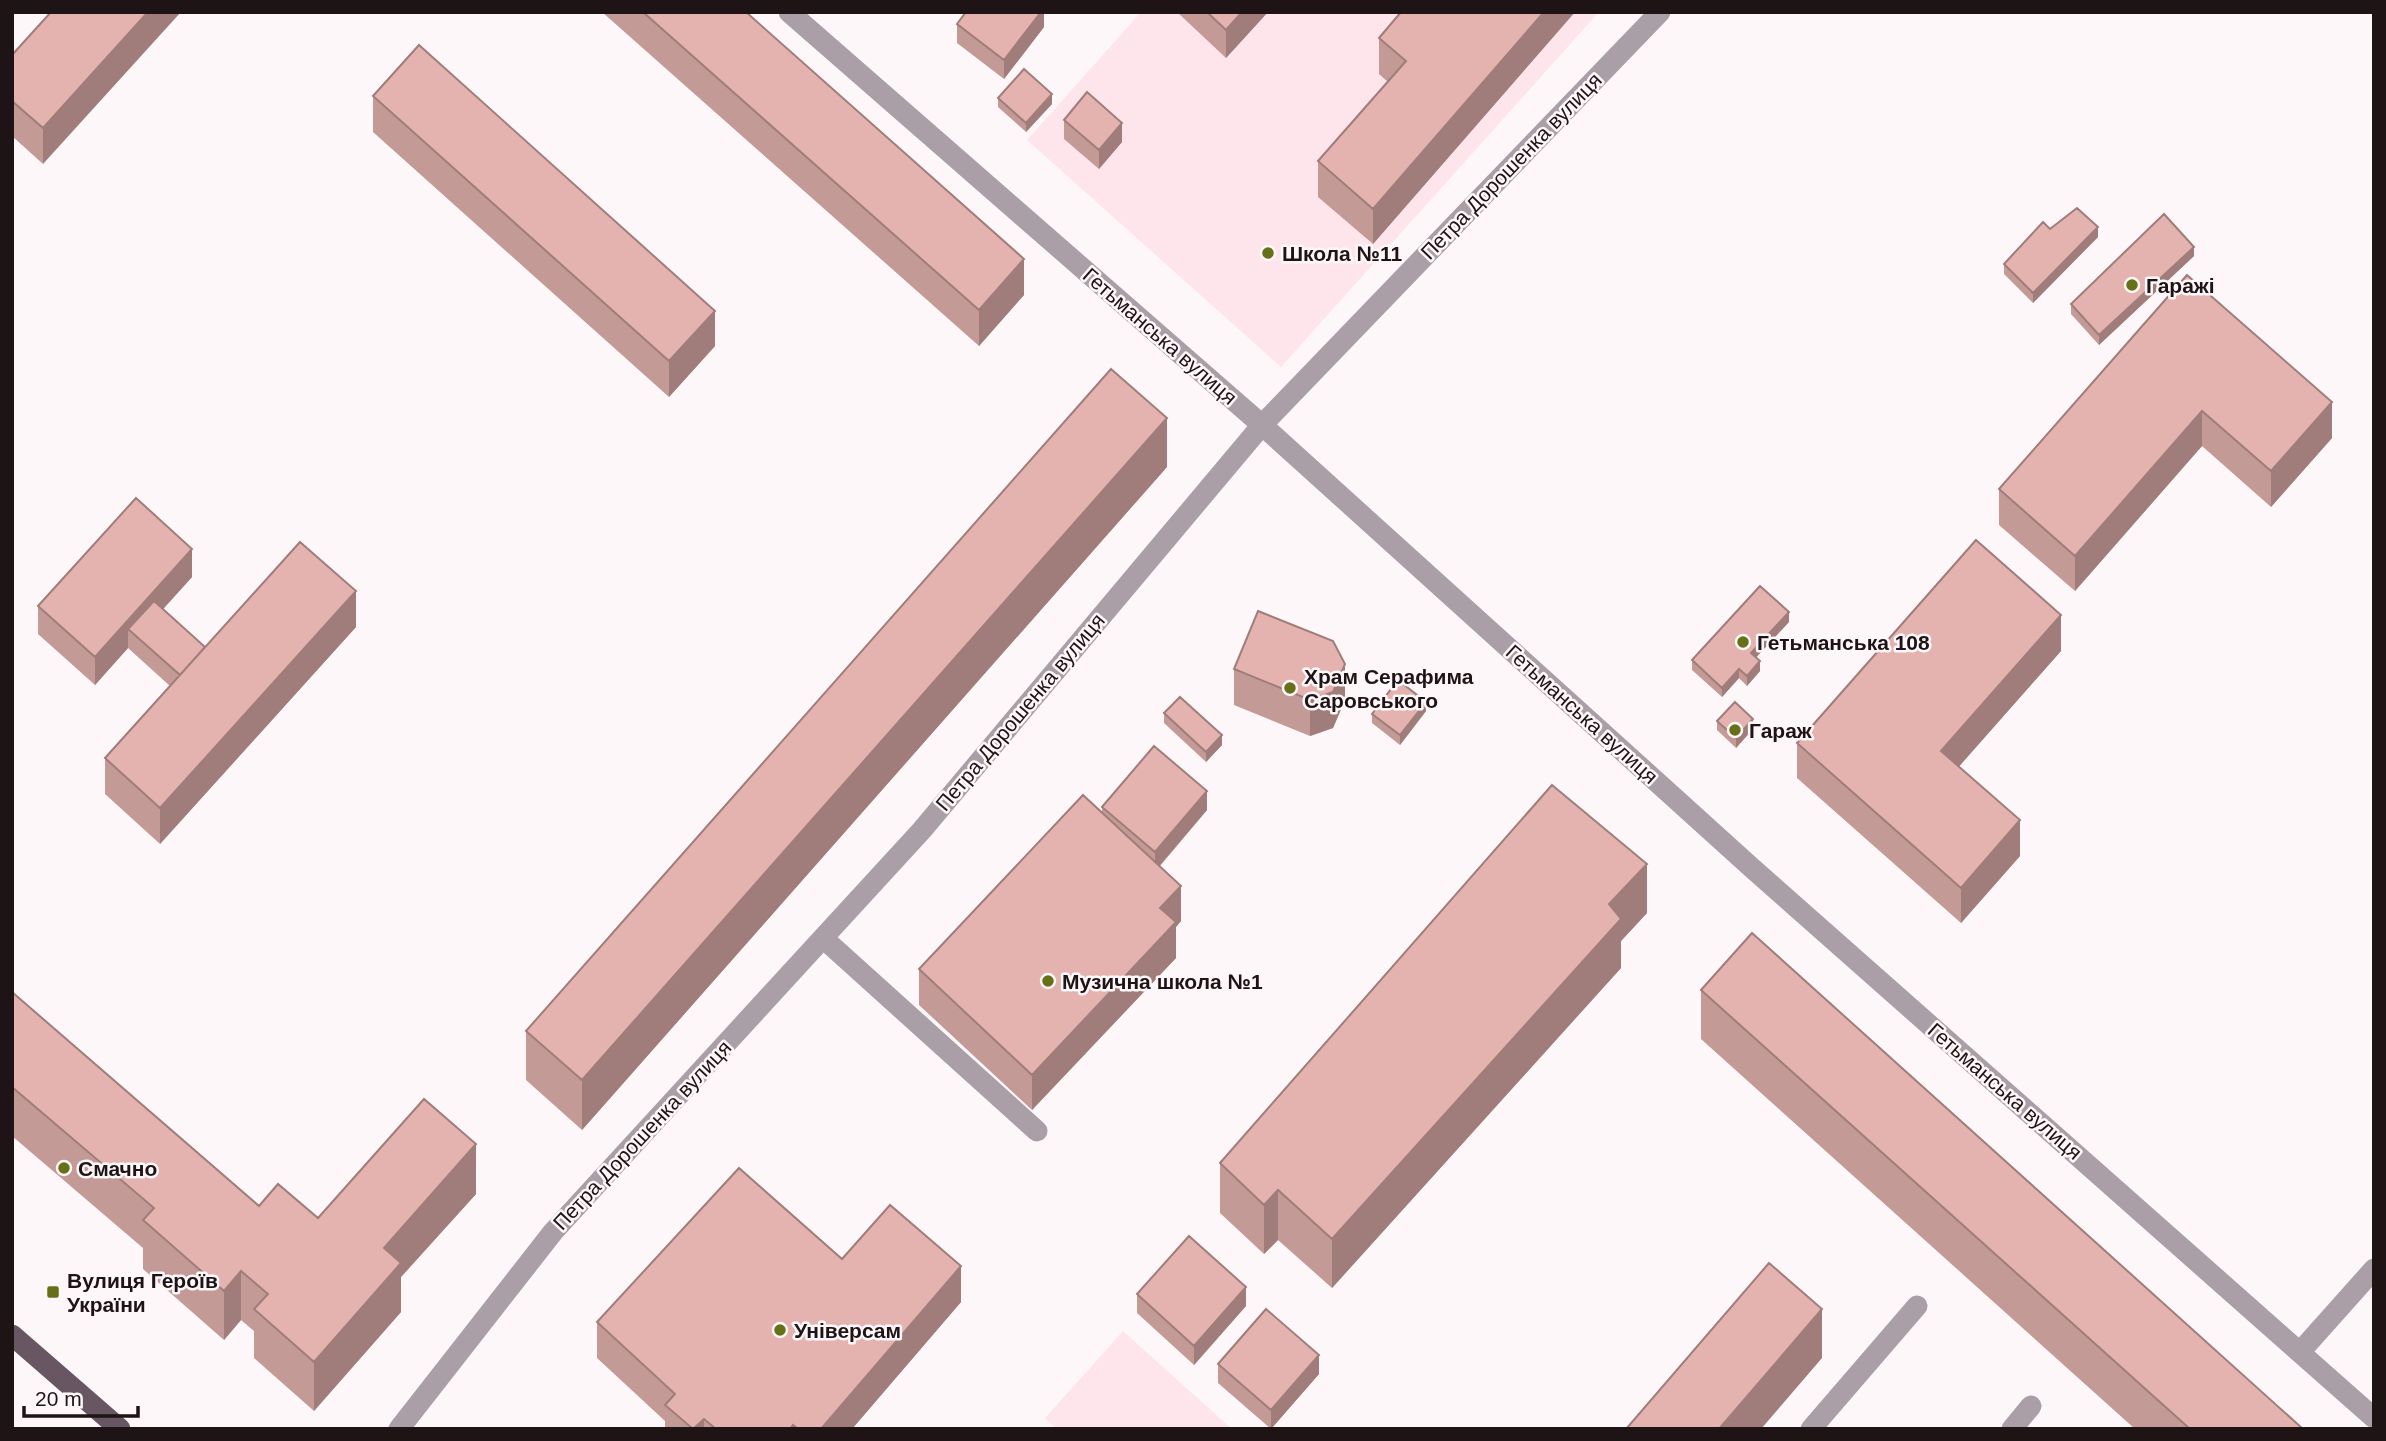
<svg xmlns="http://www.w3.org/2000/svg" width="2386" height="1441" font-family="Arial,sans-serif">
	<rect width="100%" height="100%" fill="#fef7f9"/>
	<path fill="#fee5eb" d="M1141,12H1599L1281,367L1027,140Z
		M1123,1331L1232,1429H1056L1045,1418Z"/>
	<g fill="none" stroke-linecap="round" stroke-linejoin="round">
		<path stroke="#aa9fa6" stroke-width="21" d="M789,12L1262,425L1752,868L2374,1418
			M823,938L1037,1131
			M2300,1352L2374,1269
			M399,1429L553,1232L922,830L1262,425L1660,12
			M1811,1429L1917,1306
			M2012,1429L2031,1406"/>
		<path stroke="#685662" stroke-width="21" d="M12,1335L120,1429"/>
	</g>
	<path fill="#c49a96" d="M51,12L43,164L12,136V55Z
		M602,12H746L1024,295L979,346Z
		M1044,12V27L1004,79L957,43V24Z
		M1177,12H1268L1226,58Z
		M1575,12L1373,244L1318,197V161L1388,82L1379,74V38Z
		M373,96L715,346L669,397L373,132Z
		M998,98L1052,104L1026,132L998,107Z
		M1064,120L1122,142L1099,169L1064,139Z
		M2050,229L2098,237L2033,303L2004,274V264Z
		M2194,256L2099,345L2071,314V304Z
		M2187,275L2332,438L2271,507L2202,446L2075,591L1999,525V489Z
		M1167,467L582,1130L526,1080V1031Z
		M192,577L163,609L205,647L356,627L160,844L105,794V758L170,686L128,648L95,685L38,634V606Z
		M1789,622L1756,657L1760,671L1747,686L1739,678L1722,697L1692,670V660Z
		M2061,651L1959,766L2020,856L1961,923L1797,778V743Z
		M1234,669L1345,700L1333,728L1310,736L1234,705Z
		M1426,711L1400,745L1372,723V714Z
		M1164,713L1222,745L1206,762L1164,723Z
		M1717,721L1753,729L1736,748L1717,730Z
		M1102,807L1207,810L1160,866L1181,921L1176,927V958L1032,1110L919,1005V969L1102,812Z
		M1647,913L1621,941V968L1332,1288L1278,1240L1264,1254L1220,1213V1163Z
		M1701,990L2303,1429H2135L1701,1039Z
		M12,992L259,1206L318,1218L476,1194L401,1277V1312L314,1411L254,1358V1331L241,1320L224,1340L143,1269V1248L12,1136Z
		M842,1259L961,1302L852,1429H665V1421L597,1358V1322Z
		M1137,1294L1246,1306L1194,1365L1137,1313Z
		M1218,1364L1319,1374L1271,1429L1218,1383Z"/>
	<path fill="#a07d7a" d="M148,12H181L43,164V128Z
		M1041,12H1044V27L1004,79V60Z
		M1242,12H1268L1226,58V30Z
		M1544,12H1575L1373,244V209Z
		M1052,94V104L1026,132V123Z
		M1122,123V142L1099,169V150Z
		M2098,227V237L2033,303V293Z
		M2194,247V256L2099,345V335Z
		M1024,259V295L979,346V310Z
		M715,311V346L669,397V361Z
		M2332,402V438L2271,507V471Z
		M2202,411V446L2075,591V556Z
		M1167,418V467L582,1130V1080Z
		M192,549V577L137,638L128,629V648L95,685V657Z
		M356,591V627L160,844V808Z
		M1789,612V622L1751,663V653Z
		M2061,615V651L1941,787V751Z
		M1760,661V671L1747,686V676Z
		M1345,664V700L1333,728L1310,736V700Z
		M1739,669V678L1722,697V688Z
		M1426,702V711L1400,745V735Z
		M1753,719V729L1736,748V738Z
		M1222,735V745L1206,762V752Z
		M1207,791V810L1155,871V852Z
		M2020,820V856L1961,923V888Z
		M1647,864V913L1621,941V968L1332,1288V1239L1609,904Z
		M1181,886V921L1176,927V958L1032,1110V1075L1160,908Z
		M476,1144V1194L401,1277V1312L314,1411V1362L384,1248Z
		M1278,1190V1240L1264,1254V1205Z
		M961,1266V1302L852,1429H821Z
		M241,1271V1320L224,1340V1291Z
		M1246,1287V1306L1194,1365V1346Z
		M1822,1309V1358L1761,1429H1719Z
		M1319,1355V1374L1271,1429V1410Z
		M704,1419V1429H694Z"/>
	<path fill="#e4b3af" stroke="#a07d7a" stroke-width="2" d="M51,12H148L43,128L12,101V55Z
		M643,12H746L1024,259L979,310Z
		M966,12H1041L1004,60L957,24Z
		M1207,12H1242L1226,30Z
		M1401,12H1544L1373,209L1318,161L1406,61L1379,38Z
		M419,45L715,311L669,361L373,96Z
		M1024,69L1052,94L1026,123L998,98Z
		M1087,92L1122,123L1099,150L1064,120Z
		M2077,208L2098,227L2033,293L2004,264L2043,222L2050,229Z
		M2164,214L2194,247L2099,335L2071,304Z
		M2187,275L2332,402L2271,471L2202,411L2075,556L1999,489Z
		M1111,369L1167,418L582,1080L526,1031Z
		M136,498L192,549L95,657L38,606Z
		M1976,540L2061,615L1941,751L2020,820L1961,888L1797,743Z
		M300,542L356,591L160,808L105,758Z
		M1760,586L1789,612L1751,653L1760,661L1747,676L1739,669L1722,688L1692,660Z
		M154,601L205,647L180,675L128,629Z
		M1258,611L1333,641L1345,664L1333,692L1310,700L1234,669Z
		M1398,680L1426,702L1400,735L1372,714Z
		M1180,697L1222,735L1206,752L1164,713Z
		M1735,702L1753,719L1736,738L1717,721Z
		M1154,746L1207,791L1155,852L1102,807Z
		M1552,785L1647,864L1609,904L1621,919L1332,1239L1278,1190L1264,1205L1220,1163Z
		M1083,795L1181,886L1160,908L1176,922L1032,1075L919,969Z
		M1752,933L2303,1429H2190L1701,990Z
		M12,992L259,1206L278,1184L318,1218L424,1099L476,1144L384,1248L401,1263L314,1362L254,1309L268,1294L241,1271L224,1291L143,1220L154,1208L12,1087Z
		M739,1168L842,1259L890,1205L961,1266L821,1429H798L793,1425L790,1429H716L704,1419L693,1429L665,1405L675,1394L597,1322Z
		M1189,1236L1246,1287L1194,1346L1137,1294Z
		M1769,1263L1822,1309L1719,1429H1626Z
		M1266,1309L1319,1355L1271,1410L1218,1364Z"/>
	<g fill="#667019" stroke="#fef7f9" stroke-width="2.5">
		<circle cx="1268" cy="253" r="7"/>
		<circle cx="2132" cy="285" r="7"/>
		<circle cx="1743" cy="642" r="7"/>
		<circle cx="1290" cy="688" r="7"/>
		<circle cx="1735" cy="730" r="7"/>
		<circle cx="1048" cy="981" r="7"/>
		<circle cx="64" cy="1168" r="7"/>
		<rect x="46" y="1285" width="14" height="14" rx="3.5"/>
		<circle cx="780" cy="1330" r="7"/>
	</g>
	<g text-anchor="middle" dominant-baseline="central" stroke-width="5" stroke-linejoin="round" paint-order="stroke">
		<g font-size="21" fill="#1e1416" stroke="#fef7f9">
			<text transform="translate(1511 166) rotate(-46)">Петра Дорошенка вулиця</text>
			<text transform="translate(1160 336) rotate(41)">Гетьманська вулиця</text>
			<text transform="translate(1020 712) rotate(-50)">Петра Дорошенка вулиця</text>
			<text transform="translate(1582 714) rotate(42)">Гетьманська вулиця</text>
			<text transform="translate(2005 1091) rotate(41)">Гетьманська вулиця</text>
			<text transform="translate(642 1135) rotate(-47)">Петра Дорошенка вулиця</text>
		</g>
		<g font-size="21" font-weight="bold" fill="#1e1416" stroke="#fef7f9" text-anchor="start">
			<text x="1282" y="253">Школа №11</text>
			<text x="2146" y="285">Гаражі</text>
			<text x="1757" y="642">Гетьманська 108</text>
			<text x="1304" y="676">Храм Серафима<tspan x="1304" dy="24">Саровського</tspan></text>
			<text x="1749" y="730">Гараж</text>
			<text x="1062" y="981">Музична школа №1</text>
			<text x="78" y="1168">Смачно</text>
			<text x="67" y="1280">Вулиця Героїв<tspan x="67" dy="24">України</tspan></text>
			<text x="794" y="1330">Універсам</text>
		</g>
	</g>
	<rect width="2386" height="1441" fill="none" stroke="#1e1416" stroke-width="28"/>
	<path d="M24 1406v10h114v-10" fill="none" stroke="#1e1416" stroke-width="3.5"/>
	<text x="35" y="1406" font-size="21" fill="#1e1416" stroke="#fef7f9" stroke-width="5" paint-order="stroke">20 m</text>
</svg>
